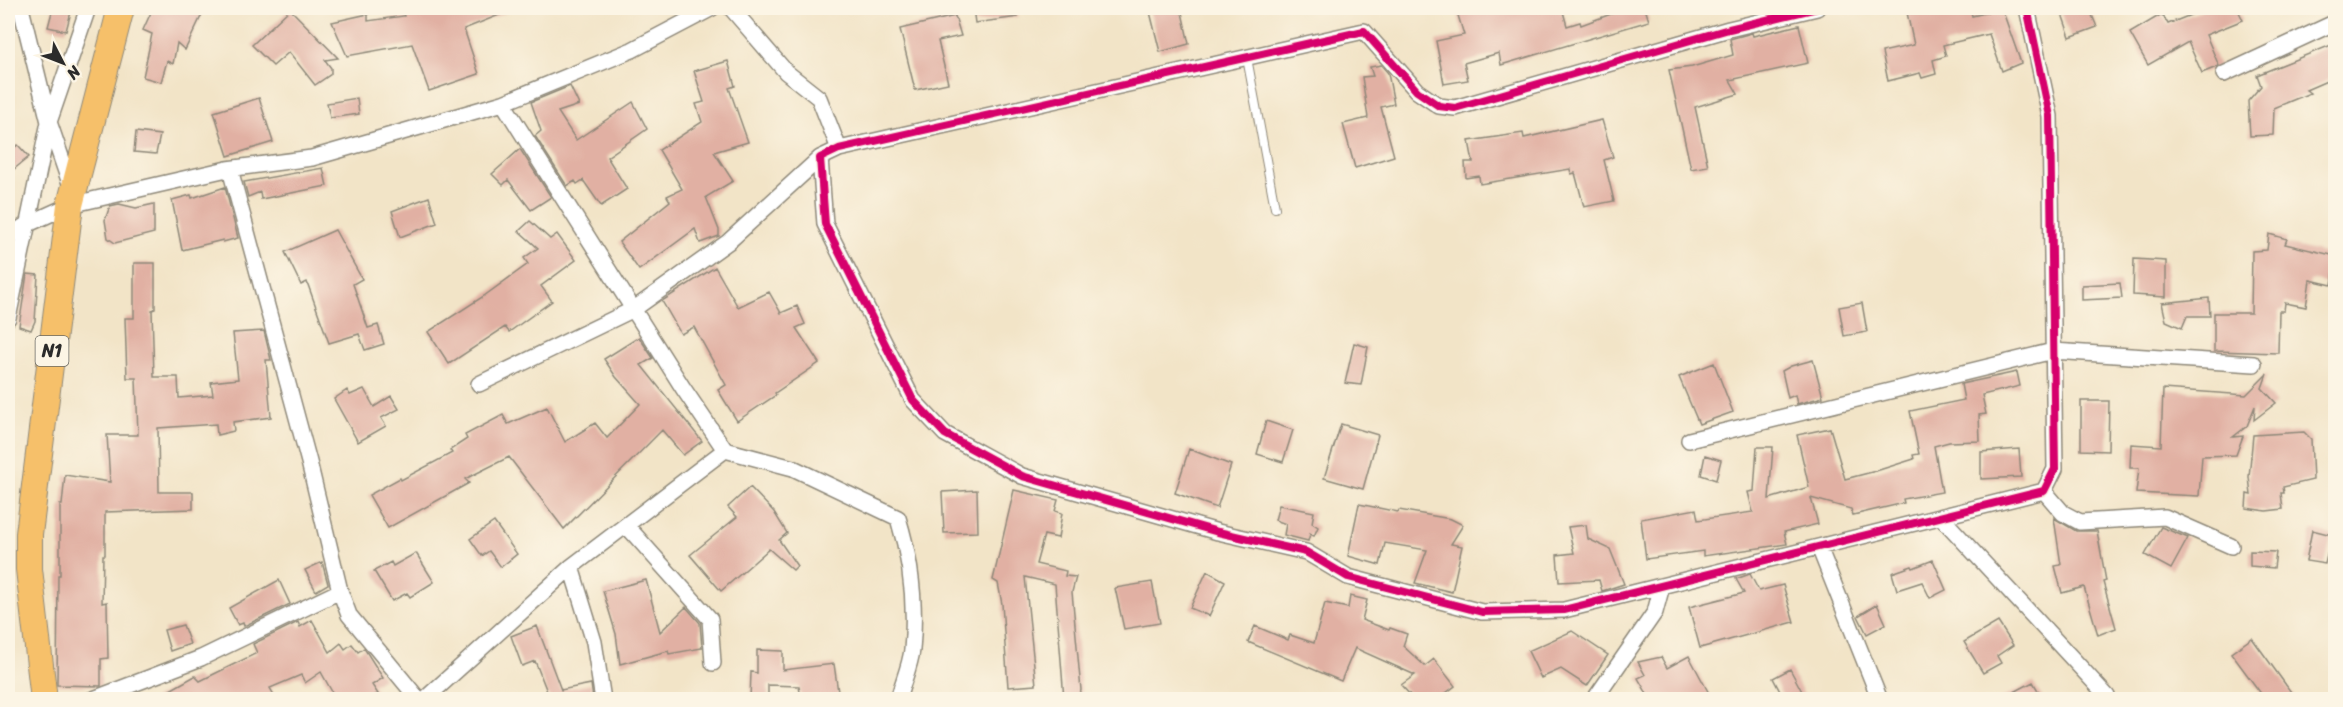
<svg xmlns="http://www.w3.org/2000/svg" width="2343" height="707" font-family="Sriracha,sans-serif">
	<rect width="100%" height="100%" fill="#fcf5e5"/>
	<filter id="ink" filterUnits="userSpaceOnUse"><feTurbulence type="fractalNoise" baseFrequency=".0167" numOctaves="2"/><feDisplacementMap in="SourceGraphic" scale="12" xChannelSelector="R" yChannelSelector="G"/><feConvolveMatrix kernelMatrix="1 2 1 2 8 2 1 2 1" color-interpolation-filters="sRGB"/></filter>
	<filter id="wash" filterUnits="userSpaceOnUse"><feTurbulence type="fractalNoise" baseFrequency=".008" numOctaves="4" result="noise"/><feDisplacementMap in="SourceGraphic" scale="24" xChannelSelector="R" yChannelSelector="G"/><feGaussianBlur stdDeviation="1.35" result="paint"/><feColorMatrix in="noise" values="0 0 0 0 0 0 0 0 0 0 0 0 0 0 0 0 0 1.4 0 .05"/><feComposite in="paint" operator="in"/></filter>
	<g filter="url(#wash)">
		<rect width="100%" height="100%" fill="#f2e4c7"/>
		<g id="blocks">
			<path fill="#e1b0a3" d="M53,8H72L66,31L48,27Z
				M153,8H205L185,50L177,43L173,64L167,61L161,82L143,77L152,34L143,30Z
				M401,8H517L464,29L479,74L429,91L412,44L347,56L332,22L368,14V21L404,16Z
				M973,8H1017L1018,17L975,23Z
				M1149,8H1181L1189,44L1160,52Z
				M1473,8H1562L1567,26L1580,22L1581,25L1622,10V8H1645L1649,21L1501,65L1499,53L1464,63L1468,80L1444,84L1436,41L1464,35L1457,12Z
				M1906,8H1970L1972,16L2002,9L2021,63L2002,71L1989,34L1943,45L1946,56L1933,60L1936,74L1922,78L1920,73L1888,81L1882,52L1914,45Z
				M2060,8H2089L2097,27L2070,37Z
				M2208,8H2237L2243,20L2206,35L2219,66L2202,73L2188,42L2148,65L2130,33L2162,14L2168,24Z
				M290,9L338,58L325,60L331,68V74L315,85L289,52L273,66L252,45Z
				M955,16L961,36L938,41L948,83L915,90L900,29Z
				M1799,25L1808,63L1730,80L1738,94L1695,107L1708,166L1691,169L1669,70L1692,67L1733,55L1730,39L1752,33L1753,36Z
				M2336,43V77L2306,90L2310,93L2274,108L2273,135L2250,136L2248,101L2261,86L2257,75Z
				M728,61L735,86L729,88L748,142L714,152L733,181L706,197L719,230V236L700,243L695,229L639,270L619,242L670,201L667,196L682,189L659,150L702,122L696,104L704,102L694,71Z
				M1381,65L1388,73L1394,104L1381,107L1394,156L1355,168L1343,124L1368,118L1362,77L1373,76L1370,67Z
				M570,86L579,105L558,112L576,140L633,102L647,129L607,157L627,189L601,206L583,180L577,184L575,181L567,186L535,136L541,131L531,102Z
				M259,98L273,142L228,156L214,112Z
				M357,98L359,114L330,118L327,103Z
				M1602,120L1613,157L1604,160L1614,201L1584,207L1575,173L1571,174L1570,169L1480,184L1479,176L1466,178L1465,162H1473L1469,141L1523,133L1524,138Z
				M136,132L160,135L156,154L134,152Z
				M18,145L29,157L8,174V152Z
				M520,149L551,197L531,210L508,180L503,185L492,174Z
				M323,168L327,186L261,199L260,192L248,197L244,182Z
				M225,187L238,238L223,242V240L182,250L172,200L191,195L192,198Z
				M429,197L437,223L400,237L392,211Z
				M119,204L136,208L154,204V233L115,243L108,238L105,220L110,206Z
				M530,221L550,239L557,234L576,260L541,286L552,301L509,332L505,327L449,364L428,332L484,296L528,264L524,258L538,248L519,231Z
				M335,230L362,279L353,284L368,328L378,325L384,344L365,350L359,334L329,343L307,282L301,285L285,252Z
				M2269,234L2287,239L2285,244L2336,256L2332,285L2310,280L2306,307L2285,303L2284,311H2279L2278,353L2214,351V313H2251L2252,251L2267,250Z
				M2134,259L2166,261V297L2133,295Z
				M134,263H155V309L152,310L154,377H178L179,398L213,395L211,382L238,379L233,333L264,331L271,360H266L271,417L233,422L234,431L217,435L216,424L158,428L159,492H193V509L105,512V555H103L102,603L107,602L108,658L101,659V686L57,685L58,575H60V505H62L65,475L110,482L107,435H138L136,378H127L125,318H134Z
				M715,267L738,307L769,292L781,313L797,306L805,324L796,328L819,363L775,393L776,395L737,421L718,390L726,385L694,327L681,334L662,301Z
				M27,274L38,275L35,321L31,330L19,326Z
				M2120,283L2122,298L2082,300V285Z
				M2209,298L2210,316H2187L2182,328L2166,321L2162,303Z
				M1862,303L1867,332L1844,336L1839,307Z
				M639,337L653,358L641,365L702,441L683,455L662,430L564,529L509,457L465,479L469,483L388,528L369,495L400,478L401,480L452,453L450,450L467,439L465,435L503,415L508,424L547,407L565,442L595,423L607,438L640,404L616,377L604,359Z
				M1354,343L1368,347L1361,385L1345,383Z
				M1813,360L1823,397L1797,404L1795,395L1788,398L1782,371L1791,366Z
				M1714,363L1733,412L1699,424L1679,377Z
				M2017,372L2020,386L1982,395L1986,414L1979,415L1980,441L1949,442L1934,446L1942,492L1903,499L1904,503L1853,515L1851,509L1811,498L1818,524L1784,532L1787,544L1703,556V551L1646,559L1641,519L1696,509L1698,520L1753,512L1748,492L1754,491L1757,447H1773L1769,499L1809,487L1797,435L1830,428L1845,479L1876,471L1914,459L1913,455L1919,454L1910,411L1964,400L1961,384Z
				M2267,374L2262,388L2276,403L2254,420L2255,406L2247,426L2233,437L2243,436L2236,455L2202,456L2199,496L2136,493L2139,468H2130L2131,444L2161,446L2163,389L2246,395Z
				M364,389L374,407L391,396L399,409L381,418L386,426L358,442L334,399L347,390L350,395Z
				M2081,401H2109L2108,451L2081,450Z
				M1266,421L1293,430L1283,462L1257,454Z
				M1341,424L1378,435L1363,489L1324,478Z
				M2304,432L2311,439L2313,480L2283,487L2284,493H2281L2283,509L2266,511L2246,508L2247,494L2251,495L2249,477L2253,435Z
				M1189,449L1231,465L1217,508L1175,493Z
				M2019,449L2021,477L1981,479V452Z
				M1705,455L1721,460L1716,480L1701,475Z
				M750,487L774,512L787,533L779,540L797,566L793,570L769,549L721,591L690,555L737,517L728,507Z
				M977,490L978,532L944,533L942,492Z
				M1014,490L1058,500L1055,511L1062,513L1058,538L1044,535L1036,564L1066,571L1065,576L1076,577L1072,592L1081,690L1079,699H1064L1055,584L1025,577L1036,685L1008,687L1002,604L998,583L993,580Z
				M1359,504L1398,512L1399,510L1451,519L1463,525L1451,544L1462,546L1452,592L1415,583L1427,550L1385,543L1380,565L1348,556Z
				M1279,505L1314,512L1312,523L1318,527L1314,536L1310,534L1308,541L1284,535L1286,524L1275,520Z
				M2054,518L2076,531H2097L2106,581L2103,582L2116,628L2098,635L2084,587L2062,593L2055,566L2061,565Z
				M494,522L517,554L501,567L489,551L482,556L470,539Z
				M1586,525L1588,539L1610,549L1624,584L1602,591L1599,580L1559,582L1557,555L1574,553L1568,527Z
				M2161,527L2188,538L2171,569L2145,555Z
				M2312,530L2332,535L2325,564L2306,561Z
				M2250,551L2276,552L2274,568L2250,566Z
				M416,553L434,582L410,597L407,593L392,601L374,571L391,562L393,566Z
				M1933,560L1946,590L1930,598L1922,582L1897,590L1892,573L1912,566L1913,568Z
				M322,562L328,584L316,591L305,570Z
				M1207,571L1225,581L1209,616L1190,608Z
				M1750,574L1759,591L1783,585L1794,622L1700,648L1689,607L1744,593L1736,579Z
				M279,580L290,604L244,626L243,623L238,625L229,608Z
				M646,580L660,632L686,607L700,623L702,648L669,654L668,651L620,664L616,634L603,591Z
				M1152,582L1160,623L1124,629L1115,588Z
				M1350,596L1367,600L1362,620L1389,630L1390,628L1407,634L1403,646L1425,666L1434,659L1455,686L1438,699H1414L1401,685L1415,675L1355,648L1341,681L1248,642L1255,626L1288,640L1290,635L1314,643L1325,603L1348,608Z
				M1877,604L1886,624L1867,634L1858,616Z
				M312,620L330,652L341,643L345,649L352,644L358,652L364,648L383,678L372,685L378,694L367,699H336L321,672L305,683L301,675L270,688L274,695L266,699H154L195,676L200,681L257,653L253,644L298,622L300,627Z
				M1998,622L2013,645L1997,656L2001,663L1983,673L1964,642Z
				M183,625L190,644L170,651L164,630Z
				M537,626L561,690L591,684L593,699H550L535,661L522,666L511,636Z
				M1572,631L1608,655L1587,686L1561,669L1541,678L1528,651Z
				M2252,638L2296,699H2265L2231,653Z
				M757,650L783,651V670L834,664L839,699H801L799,686L768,685V699H750L751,672L757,673Z
				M1689,656L1712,699H1650L1638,678L1645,675L1638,662L1661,657L1667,668Z
				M1790,669L1806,699H1784L1773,678Z
				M2033,682L2043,699H2001Z"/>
		</g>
	</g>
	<g filter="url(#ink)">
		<use href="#blocks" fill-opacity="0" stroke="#8e8879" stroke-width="1.5"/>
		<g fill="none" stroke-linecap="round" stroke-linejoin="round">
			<defs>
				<path id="service" d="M1247,58L1275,208"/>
				<path id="minor" d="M21,8L49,122L72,189
					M731,8L786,72L819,98L839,149
					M1817,8L1729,29L1455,108L1439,106L1417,91L1364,31L839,149L820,158L825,224L913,400L945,434L1022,476L1218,532L1306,552L1348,577L1482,612L1564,610L2044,491L2055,469L2050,116L2027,8
					M2224,74L2336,22
					M503,103L683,388L725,450L793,468L898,518C911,560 916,606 912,650C910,667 902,683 898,700
					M230,169L309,462L340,591L349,615L419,700
					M8,237L26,225L70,205L227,169L312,158L503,103L632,50L712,8
					M8,318L49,122L88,8
					M479,384L634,309L728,242L820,158
					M1689,440L2053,351L2254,364
					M2044,491L2063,513L2080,522L2165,517L2231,546
					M1941,517L2107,696
					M626,525L710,619L713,663
					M1819,547L1880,700
					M571,567L594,642L603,700
					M91,700L201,658L340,591
					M424,700L571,567L725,450
					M1594,700L1655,612L1662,586"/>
				<path id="trunk" d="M44,700L29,569V534L70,205L121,8"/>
			</defs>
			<use href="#service" stroke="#8e8879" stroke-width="10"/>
			<use href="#minor" stroke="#8e8879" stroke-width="18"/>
			<use href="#trunk" stroke="#8e8879" stroke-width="28"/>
			<use href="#service" stroke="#fff" stroke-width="8"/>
			<use href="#minor" stroke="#fff" stroke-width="15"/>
			<use href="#trunk" stroke="#f6c06b" stroke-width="26"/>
			<defs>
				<path id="cycleway" d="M1817,8L1729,29L1455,108L1439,106L1417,91L1364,31L839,149L820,158L825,224L913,400L945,434L1022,476L1218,532L1306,552L1348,577L1482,612L1564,610L2044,491L2055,469L2050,116L2027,8"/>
			</defs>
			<use href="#cycleway" stroke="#fcf5e5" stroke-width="11"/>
			<use href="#cycleway" stroke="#d6006c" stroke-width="8"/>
		</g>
	</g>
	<g text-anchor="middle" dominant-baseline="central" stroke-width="6" stroke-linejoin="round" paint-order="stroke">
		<rect fill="#fcf5e5" stroke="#6a6863" stroke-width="1.5" x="35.5" y="336" width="33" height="30" rx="4.5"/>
		<g font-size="18" font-weight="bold" fill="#2b2b2b">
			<text x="52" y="351">N1</text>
		</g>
	</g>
	<rect width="2343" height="707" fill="none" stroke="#fcf5e5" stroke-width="30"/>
	<g transform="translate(63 63) rotate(132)" stroke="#fcf5e5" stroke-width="4.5" paint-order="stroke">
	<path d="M0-4.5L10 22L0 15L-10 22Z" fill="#2b2b2b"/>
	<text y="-9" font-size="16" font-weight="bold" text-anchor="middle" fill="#2b2b2b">N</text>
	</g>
</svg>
